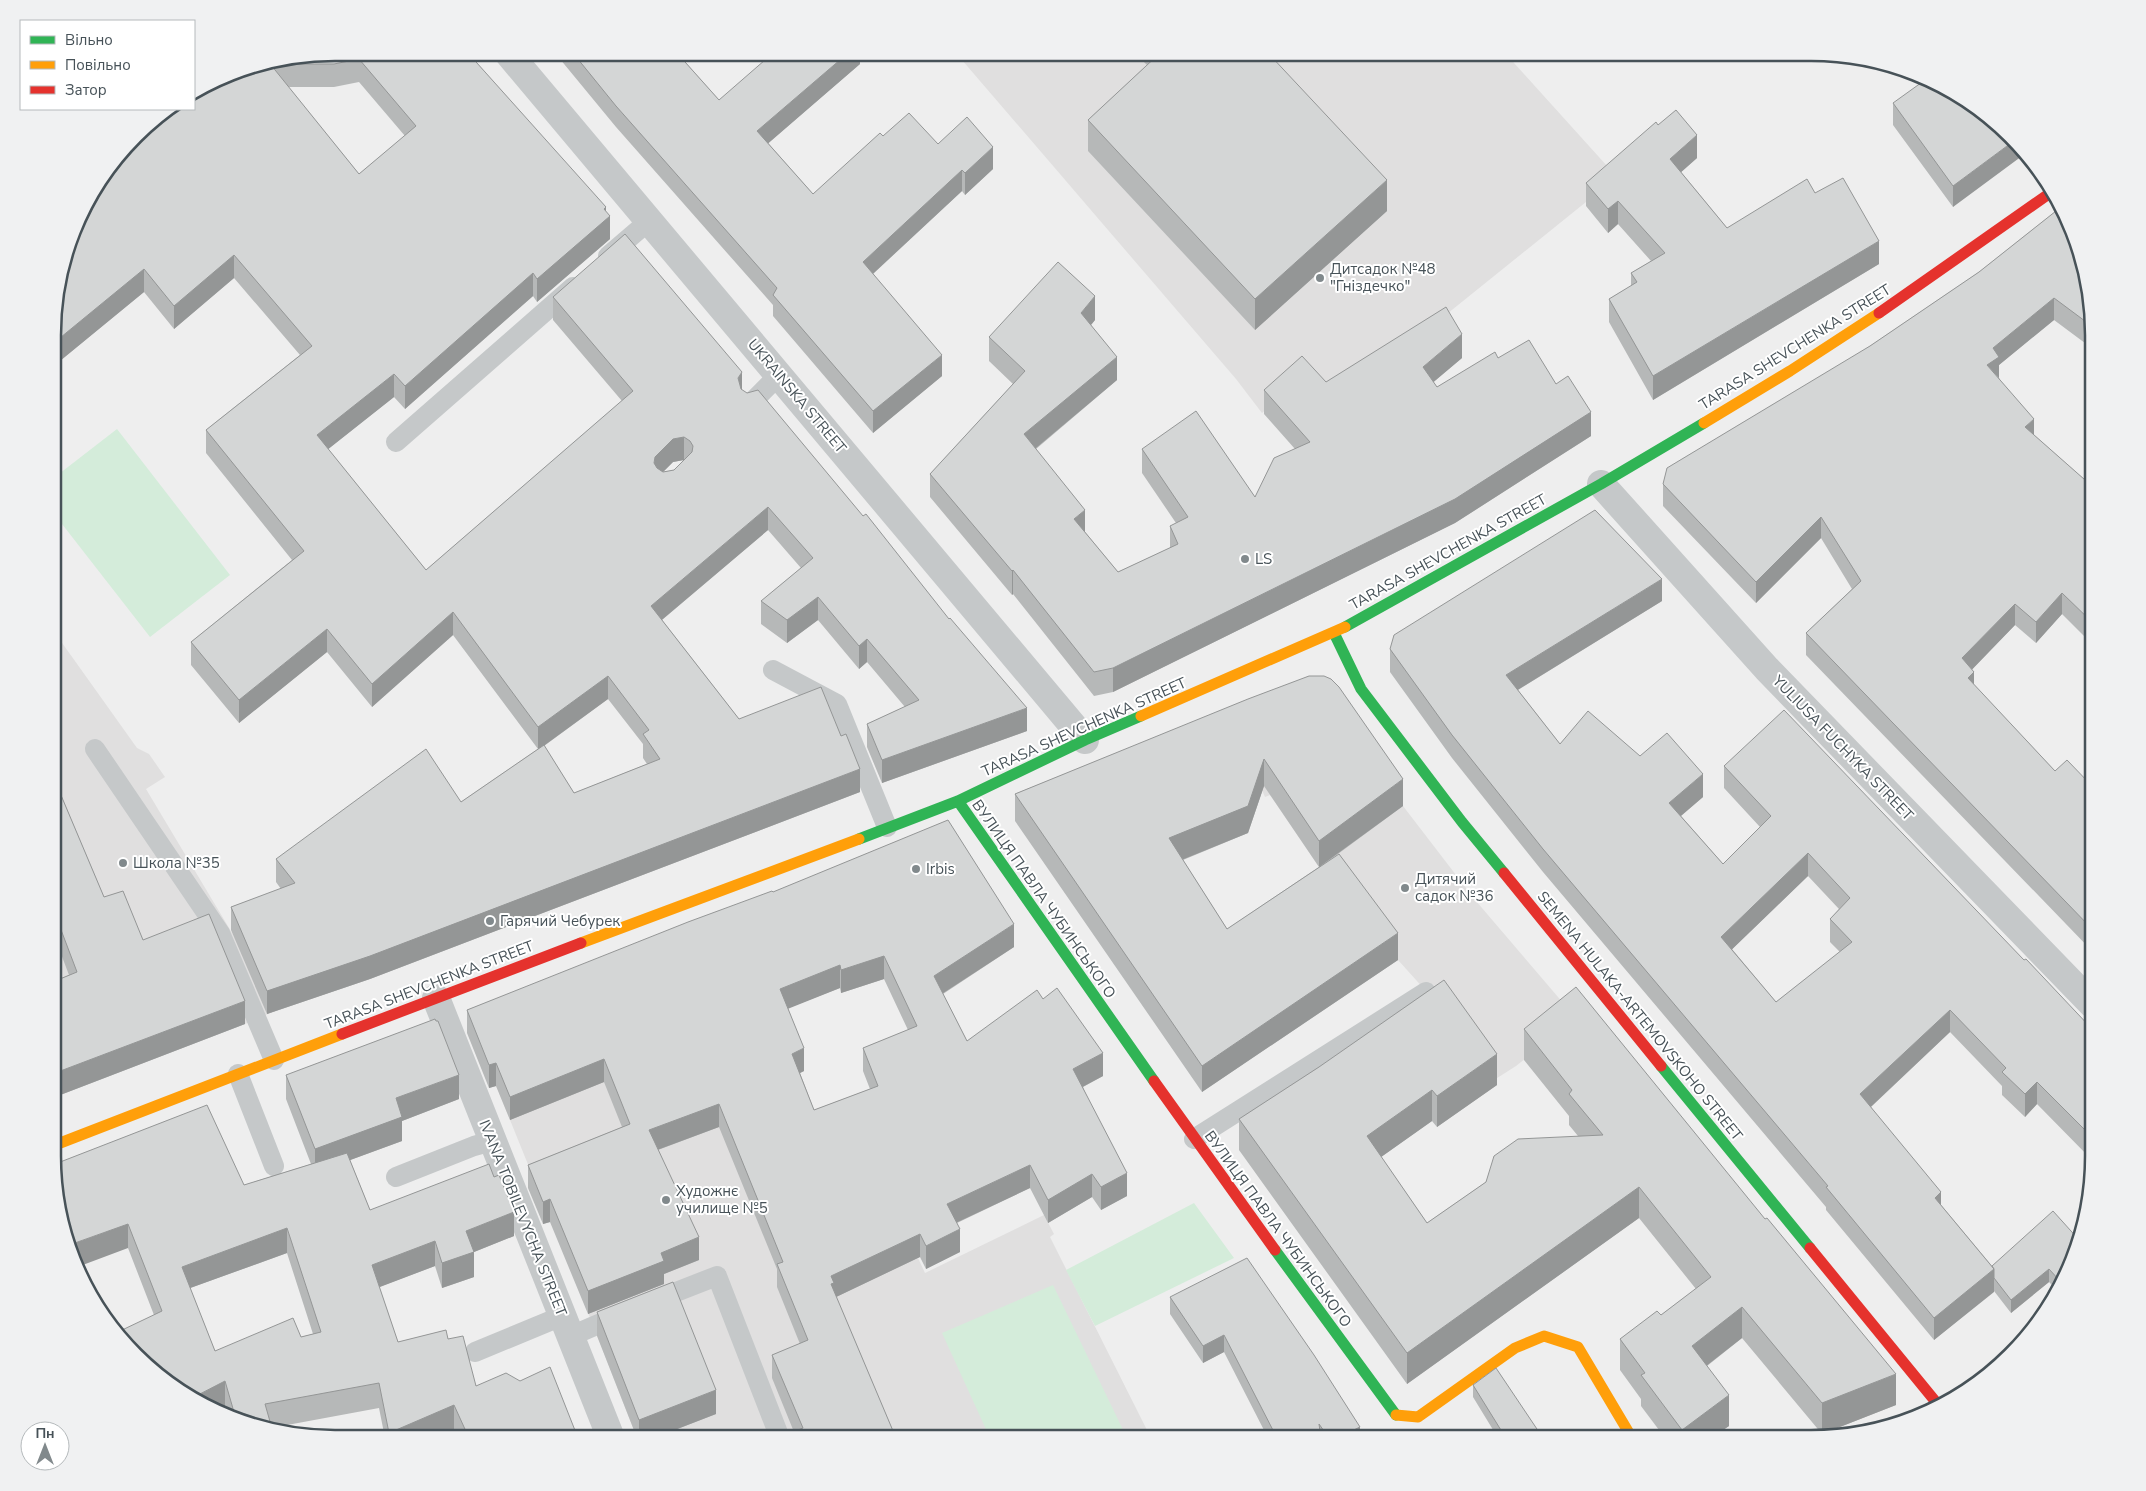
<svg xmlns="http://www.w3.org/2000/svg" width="2146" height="1491" font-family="'Nunito Sans',sans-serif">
	<rect width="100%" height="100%" fill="#eee"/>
	<path fill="#e0dfdf" d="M956,53H1505L1617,177L1324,413L1296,383L1262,413L1236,379Z
		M55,633L137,748L149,754L165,777L146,789L250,963L275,1011L245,1024L77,996L55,1005Z
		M1236,732L1403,806L1476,901L1576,1018L1516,1066L1494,1080L1444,1011L1398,960L1355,902L1323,864L1319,867L1270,795L1265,797Z
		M688,945L885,1273L918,1258L925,1273L1044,1215L1054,1234L1050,1237L1151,1438H637L593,1325L474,1031Z"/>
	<path fill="#d4ecda" d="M117,429L230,575L150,637L55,515V477Z
		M1194,1203L1234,1258L1095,1326L1066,1270Z
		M1053,1285L1127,1438H990L942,1333Z"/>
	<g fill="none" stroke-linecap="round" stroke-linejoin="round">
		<path stroke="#c5c8c9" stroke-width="20" d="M608,256L650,220
			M750,404L779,375
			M396,442L573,287
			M773,670L837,704L887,827
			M95,749L220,933L274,1060
			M238,1074L274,1166
			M1194,1139L1426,992
			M396,1177L474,1146L492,1141
			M653,1301L717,1276L780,1438
			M571,1336L622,1314
			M475,1352L562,1316"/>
		<path stroke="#c5c8c9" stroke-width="28" d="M508,53L1085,740
			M1601,484L1767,669L2093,1005
			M436,998L611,1438"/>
		<path stroke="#30b455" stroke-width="11" d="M1345,627L1601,484L1704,423
			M1334,633L1361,689L1462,822L1504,873
			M958,801L1154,1081
			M859,839L958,801L1085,740L1141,716
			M1661,1066L1810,1248
			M1275,1250L1396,1415"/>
		<path stroke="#ff9f0a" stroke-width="11" d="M1704,423L1790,371L1879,313
			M1141,716L1345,627
			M581,943L859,839
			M55,1145L342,1034
			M1396,1415L1418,1417L1515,1348L1544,1336L1578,1347L1632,1438"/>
		<path stroke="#e5322d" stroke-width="11" d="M1879,313L2053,191
			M1504,873L1661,1066
			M342,1034L581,943
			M1154,1081L1275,1250
			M1810,1248L1940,1407"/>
	</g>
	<path fill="#b6b8b8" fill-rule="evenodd" d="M335,52L468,53L606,212L610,239L537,302L533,296L405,409L394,397L328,449L426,570L622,401L553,320V297L742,390L1027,731L882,783L867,747V724L905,707L867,662L859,669L818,620L787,643L761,624V601L801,568L768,530L662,620L739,719L860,792L370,979L267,1014L231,930V907L281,889L276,882V859L461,802L538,749L453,635L372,707L327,652L239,723L191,665V642L292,560L206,453V430L300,355L234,278L174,329L144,292L55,365V298L227,74ZM359,82L405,136L359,174L288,87H334ZM684,460L674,470L663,472L673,462ZM608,699L643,744V758L647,764L574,793L544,746Z
		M555,53H677L719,100L860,53V64L768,143L813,194L883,136L938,144L993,169L965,195L962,191L873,274L942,376L873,433L773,316V305L616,127Z
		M1135,53H1268L1387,211L1255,330L1088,151V120L1147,65Z
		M1893,103L1983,111L1953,207L1893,125Z
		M1658,125L1697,158L1681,172L1727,228L1815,193L1879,264L1653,400L1609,322V299L1631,286V273L1651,261L1618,224L1608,233L1586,206V183Z
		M2056,211L2093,317V349L2054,320L1999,365V378L2034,435L2093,487V645L2062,614L2036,643L2015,625L1972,669L1974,685L2055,771L2093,787V952L1806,655V633L1852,589L1821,538L1756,603L1663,506V484L1870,346L1979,272Z
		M1095,320L1091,325L1117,380L1036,449L1085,532L1118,572L1170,548V526L1176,523L1142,473V449L1255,497L1295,449L1264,414V390L1326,382L1462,358L1433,382L1437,387L1498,358L1556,384L1591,436L1455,523L1113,692L1094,696L1013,594L1012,595L930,497V474L1013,384L989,361V337Z
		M1662,601L1518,690L1560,744L1640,756L1703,797L1681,816L1723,864L1760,827L1724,788V766L2024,960L2093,1030V1161L2037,1104L2025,1117L2002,1095V1086L1950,1032L1871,1107L1941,1205L1992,1266L2078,1247L2056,1289L2049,1282L2011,1313L1994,1291L1934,1340L1826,1210V1207L1543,872L1452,758L1390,672V649ZM1808,876L1839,909L1830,919V942L1840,952L1776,1002L1732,949Z
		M1309,676L1403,806L1323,865L1398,960L1202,1092L1015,821V794ZM1264,786L1319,867L1227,929L1183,860L1248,833Z
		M55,781L104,897L143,940L245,1024L55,1097V981L69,975L55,938Z
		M773,892L1014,947L943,994L967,1041L1043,999L1103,1076L1083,1087L1127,1196L1101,1210L1092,1197L1048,1223L1030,1188L957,1223L960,1252L926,1269L920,1257L836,1297L896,1438L794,1432L772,1378V1355L800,1344L777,1287V1269L719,1127L658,1150L699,1260L664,1274V1284L588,1314L550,1222L543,1224L528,1188V1165L622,1127L604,1082L510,1120L496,1086L489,1088L467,1033V1010ZM884,979L908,1030L863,1048V1071L870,1089L814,1110L800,1073L804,1071L788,1008L840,988L841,993Z
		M1524,1029L1896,1405L1822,1434L1742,1338L1707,1366L1729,1426L1711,1438H1665L1641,1406V1399L1620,1370V1339L1661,1315L1696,1289L1639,1218L1407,1384L1239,1150V1119L1319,1067L1497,1085L1437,1127L1432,1121L1381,1157L1427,1223L1486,1182L1578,1136L1569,1125V1116L1524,1060Z
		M286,1075L459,1099L402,1121V1141L350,1160L370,1210L514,1236L474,1252V1277L442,1288L435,1266L379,1287L398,1342L448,1339L476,1386L578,1438H458L454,1430L436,1438H385L379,1408L271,1428V1429L244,1423L228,1415L225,1406L154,1315L128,1248L55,1193L244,1185L311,1164L286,1099ZM287,1253L313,1334L301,1337L215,1351L190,1288Z
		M1170,1297L1360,1427V1438H1268L1224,1352L1203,1363L1170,1314Z
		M597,1312L716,1414L654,1438H637L597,1336Z
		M1473,1385L1543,1438H1498L1473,1397Z"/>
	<path fill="#949696" d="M848,53H860V64L757,153V131Z
		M1697,135V158L1670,182V159Z
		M2011,143L2022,156L1953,207V186Z
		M993,147V169L965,195V173Z
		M962,170V191L863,283V262Z
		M1387,180V211L1255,330V299Z
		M1618,201V224L1608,233V209Z
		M606,207V219L610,216V239L537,302V279Z
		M1879,241V264L1653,400V376Z
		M234,255V278L174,329V306Z
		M144,269V292L55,365V342Z
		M533,273V296L405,409V386Z
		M1095,296V320L1081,337V313Z
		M2054,298V320L1999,365V378L1987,365L1993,348Z
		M1462,334V358L1423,391V367Z
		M942,355V376L873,433V411Z
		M1117,357V380L1024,458V434Z
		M742,372V395L738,378Z
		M394,374V397L317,458V435Z
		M1591,412V436L1455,523L1113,692V668Z
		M2034,419V440L2025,427Z
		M61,420V443L55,448V425Z
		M684,437V460L673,462L655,480L654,463L655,457L673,439Z
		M768,507V530L651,629V606Z
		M1085,510V534L1074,519Z
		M1821,517V538L1756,603V582Z
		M2093,556V578L2086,563Z
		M1013,570V594L1012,595V571Z
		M1662,579V601L1506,697V675Z
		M2062,593V614L2036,643V622Z
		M818,597V620L787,643V620Z
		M2015,604V625L1962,680V658Z
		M453,612V635L372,707V684Z
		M327,629V652L239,723V700Z
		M867,639V662L859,669V646Z
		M1974,672V694L1968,678Z
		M608,676V699L538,750V727Z
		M1027,708V731L882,783V760Z
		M1264,759V786L1248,833L1169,865V838Z
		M860,769V792L370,979L267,1014V991Z
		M1703,774V797L1669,826V803Z
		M1403,779V806L1319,867V841Z
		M1808,853V876L1721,960V937Z
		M1014,924V947L934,999V976Z
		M1398,933V960L1202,1092V1066Z
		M884,956V979L841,993V970Z
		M840,965V988L780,1012V989Z
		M245,1001V1024L55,1097V1073Z
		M1950,1010V1032L1860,1117V1094Z
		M804,1048V1071L792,1077V1054Z
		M1103,1053V1076L1073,1092V1069Z
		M1497,1054V1085L1437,1127V1096Z
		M604,1059V1082L510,1120V1097Z
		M496,1063V1086L489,1088V1065Z
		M459,1075V1099L402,1121V1141L315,1173V1149L396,1098Z
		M2037,1082V1104L2025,1117V1094Z
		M1432,1090V1121L1367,1167V1136Z
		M719,1104V1127L649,1153V1130Z
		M1030,1165V1188L947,1227V1204Z
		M1127,1173V1196L1101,1210V1187Z
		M1092,1174V1197L1048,1223V1200Z
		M1639,1187V1218L1407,1384V1353Z
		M1941,1192V1215L1935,1198Z
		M550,1199V1222L543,1224V1202Z
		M514,1212V1236L474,1252V1277L442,1288V1263L466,1231Z
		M128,1224V1248L80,1266L72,1244Z
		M287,1228V1253L182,1291V1267Z
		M960,1229V1252L926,1269V1246Z
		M920,1234V1257L834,1298L831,1307V1276Z
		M699,1237V1260L664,1274V1284L588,1314V1291L661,1253Z
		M435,1241V1266L372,1290V1265Z
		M1994,1269V1292L1934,1340V1318Z
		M2049,1269V1282L2011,1313V1300Z
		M1742,1307V1338L1692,1377V1346Z
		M1224,1335V1352L1203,1363V1346Z
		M1896,1374V1405L1822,1434V1403Z
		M225,1381V1406L218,1409L194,1397Z
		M716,1390V1414L654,1438H639V1420Z
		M1729,1395V1426L1711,1438H1682V1430Z
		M454,1405V1430L436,1438H389V1433Z
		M271,1425V1429L263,1427Z
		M1360,1427V1438H1337Z"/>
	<path fill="#d4d6d6" stroke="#949696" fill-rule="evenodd" d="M335,52L468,53L606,207L604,209L610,216L537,279L533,273L405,386L394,374L317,435L426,570L633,391L553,297L625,234L742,372L738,378L741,389L747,393L758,390L863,516L866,514L949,619L950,618L1027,708L882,760L867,724L919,700L867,639L859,646L818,597L787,620L761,601L813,558L768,507L651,606L739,719L821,687L841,736L846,734L860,769L370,956L267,991L231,907L295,883L276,859L426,749L461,802L544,745L574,793L660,759L643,734L649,730L608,676L538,727L453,612L372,684L327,629L239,700L191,642L304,551L206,430L312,346L234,255L174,306L144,269L55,342V298L82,210L148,123L171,109H194V95L227,74L271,65L359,174L416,126L359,59L334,64H279ZM684,437L690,441L693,446L692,452L674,470L663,472L657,468L654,463L655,457L673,439Z
		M573,53H677L719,100L773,53H848L757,131L813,194L880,133L883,136L909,113L938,144L967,117L993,147L965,173L962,170L863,262L942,355L873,411L773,295L777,288L616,106Z
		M1160,53H1268L1387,180L1255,299L1088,120Z
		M1925,80L1983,111L2011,143L1953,186L1893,103Z
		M1676,110L1697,135L1670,159L1727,228L1807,179L1815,193L1843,178L1879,241L1653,376L1609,299L1637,282L1631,273L1665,253L1618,201L1608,209L1586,183L1656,122L1658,125Z
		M2056,211L2066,218L2084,262L2093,317V327L2054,298L1993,348L1999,357L1987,365L2034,419L2025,427L2093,487V556L2086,563L2093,564V623L2062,593L2036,622L2015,604L1962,658L1974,672L1968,678L2055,771L2067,760L2093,787V930L1806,633L1861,581L1821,517L1756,582L1663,484L1667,468L1870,346L1979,272Z
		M1058,262L1095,296L1081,313L1117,357L1024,434L1085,510L1074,519L1118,572L1178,544L1170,526L1188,517L1142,449L1196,411L1255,497L1274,458L1310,442L1264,390L1302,356L1326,382L1446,307L1462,334L1423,367L1437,387L1495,352L1498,358L1529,340L1556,384L1568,376L1591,412L1455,499L1113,668L1094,672L1013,570L1012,571L930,474L1025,371L989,337Z
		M55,413L61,420L55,425Z
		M1595,510L1662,579L1506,675L1560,744L1588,711L1640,756L1667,733L1703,774L1669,803L1723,864L1771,816L1724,766L1784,710L2024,960L2026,959L2093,1030V1138L2037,1082L2025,1094L2002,1072L2006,1068L1950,1010L1860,1094L1941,1192L1935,1198L1994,1269L1934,1318L1826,1187L1828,1186L1543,849L1452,735L1390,649L1394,635ZM1808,853L1850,898L1830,919L1852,942L1776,1002L1721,937Z
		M1309,676H1324L1331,679L1339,687L1403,779L1319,841L1264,759L1248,806L1169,838L1227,929L1339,854L1398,933L1202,1066L1015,794L1248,699Z
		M55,781L104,897L123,891L143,940L209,914L245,1001L55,1073V981L77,972L55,914V865L60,863L55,855Z
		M948,820L1014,924L934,976L967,1041L1037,990L1043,999L1057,988L1103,1053L1073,1069L1127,1173L1101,1187L1092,1174L1048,1200L1030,1165L947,1204L960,1229L926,1246L920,1234L831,1276L834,1283L831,1284L896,1438H778L803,1428L772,1355L808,1340L777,1264L783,1262L719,1104L649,1130L699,1237L661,1253L664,1261L588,1291L550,1199L543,1202L528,1165L630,1124L604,1059L510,1097L496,1063L489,1065L467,1010L688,922L772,891L773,892ZM884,956L917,1026L863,1048L878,1086L814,1110L792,1054L804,1048L780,989L840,965L841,970Z
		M1444,980L1497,1054L1437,1096L1432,1090L1367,1136L1427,1223L1486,1182L1494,1156L1518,1139L1603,1135L1569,1094L1572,1090L1524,1029L1576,987L1765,1219L1767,1218L1896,1374L1822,1403L1742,1307L1692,1346L1729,1395L1682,1430L1641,1375L1645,1373L1620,1339L1657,1311L1661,1315L1711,1277L1639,1187L1407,1353L1239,1119L1319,1067Z
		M435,1019L436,1021H438L459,1075L396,1098L402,1117L315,1149L286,1075Z
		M207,1105L244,1185L347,1153L370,1210L489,1164L494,1177L499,1175L514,1212L466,1231L474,1252L442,1263L435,1241L372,1265L398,1342L446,1330L448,1339L463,1336L476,1386L506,1373L520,1381L550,1367L578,1438H469L454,1405L389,1433L379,1383L265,1404L271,1425L263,1427L244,1423L236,1419L225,1381L194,1397L163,1380L120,1331L162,1311L128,1224L72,1244L55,1193V1164ZM287,1228L321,1332L301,1337L293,1318L215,1351L182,1267Z
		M2053,1211L2080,1241L2078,1247L2060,1281L2049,1269L2011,1300L1994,1278V1269L1992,1266Z
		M1247,1258L1314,1355L1360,1427L1337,1438H1329L1319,1424L1321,1438H1277L1224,1335L1203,1346L1170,1297Z
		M673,1282L716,1390L639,1420L597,1312Z
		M1496,1368L1543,1438H1499L1504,1435L1473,1385Z
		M1915,1410L1920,1415L1896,1424Z"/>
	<g fill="#81898c" stroke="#fff" stroke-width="2">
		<circle cx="1320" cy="278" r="5"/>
		<circle cx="1245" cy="559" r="5"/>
		<circle cx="123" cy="863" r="5"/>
		<circle cx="916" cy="869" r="5"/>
		<circle cx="1405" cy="888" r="5"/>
		<circle cx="490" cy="921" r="5"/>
		<circle cx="666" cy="1200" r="5"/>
	</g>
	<g text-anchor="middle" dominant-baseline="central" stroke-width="4" stroke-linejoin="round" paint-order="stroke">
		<g font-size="15" fill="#475258" stroke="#fff" text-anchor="start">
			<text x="1330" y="269">Дитсадок №48<tspan x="1330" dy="17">"Гніздечко"</tspan></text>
			<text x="1255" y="559">LS</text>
			<text x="133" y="863">Школа №35</text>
			<text x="926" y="869">Irbis</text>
			<text x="1415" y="879">Дитячий<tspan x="1415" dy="17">садок №36</tspan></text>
			<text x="500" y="921">Гарячий Чебурек</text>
			<text x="676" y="1191">Художнє<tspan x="676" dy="17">училище №5</tspan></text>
		</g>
		<g font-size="15" fill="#475258" stroke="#fff">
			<text transform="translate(1795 347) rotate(-32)">TARASA SHEVCHENKA STREET</text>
			<text transform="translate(797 396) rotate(50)">UKRAINSKA STREET</text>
			<text transform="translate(1448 552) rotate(-29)">TARASA SHEVCHENKA STREET</text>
			<text transform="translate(1084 727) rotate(-24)">TARASA SHEVCHENKA STREET</text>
			<text transform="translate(1843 748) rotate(46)">YULIUSA FUCHYKA STREET</text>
			<text transform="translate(1044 899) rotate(55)">ВУЛИЦЯ ПАВЛА ЧУБИНСЬКОГО</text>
			<text transform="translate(429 985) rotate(-21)">TARASA SHEVCHENKA STREET</text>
			<text transform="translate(1640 1016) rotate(51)">SEMENA HULAKA-ARTEMOVSKOHO STREET</text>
			<text transform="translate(523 1218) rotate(68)">IVANA TOBILEVYCHA STREET</text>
			<text transform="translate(1278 1229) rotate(54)">ВУЛИЦЯ ПАВЛА ЧУБИНСЬКОГО</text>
		</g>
	</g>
	<path d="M0 0H2146V1491H0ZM335 61H1811A274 274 0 0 1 2085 335V1156A274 274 0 0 1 1811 1430H335A274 274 0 0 1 61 1156V335A274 274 0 0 1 335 61Z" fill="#f0f1f2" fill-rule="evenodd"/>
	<path fill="none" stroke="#475258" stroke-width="2.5" d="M335 61H1811A274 274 0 0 1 2085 335V1156A274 274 0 0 1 1811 1430H335A274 274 0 0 1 61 1156V335A274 274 0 0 1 335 61Z"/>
	<rect x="20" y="20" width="175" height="90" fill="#ffffff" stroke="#b5babc"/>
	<rect x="30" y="36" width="25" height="8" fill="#30b455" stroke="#b5babc"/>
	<text x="65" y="45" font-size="15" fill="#475258">Вільно</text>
	<rect x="30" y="61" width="25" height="8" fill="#ff9f0a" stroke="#b5babc"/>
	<text x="65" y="70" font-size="15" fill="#475258">Повільно</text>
	<rect x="30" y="86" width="25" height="8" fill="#e5322d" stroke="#b5babc"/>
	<text x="65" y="95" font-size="15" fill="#475258">Затор</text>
	<g transform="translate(45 1446)"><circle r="24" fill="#ffffff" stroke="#b5babc"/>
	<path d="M0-4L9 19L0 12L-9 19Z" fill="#81898c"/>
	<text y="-8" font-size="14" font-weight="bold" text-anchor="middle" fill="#475258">Пн</text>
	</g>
</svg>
